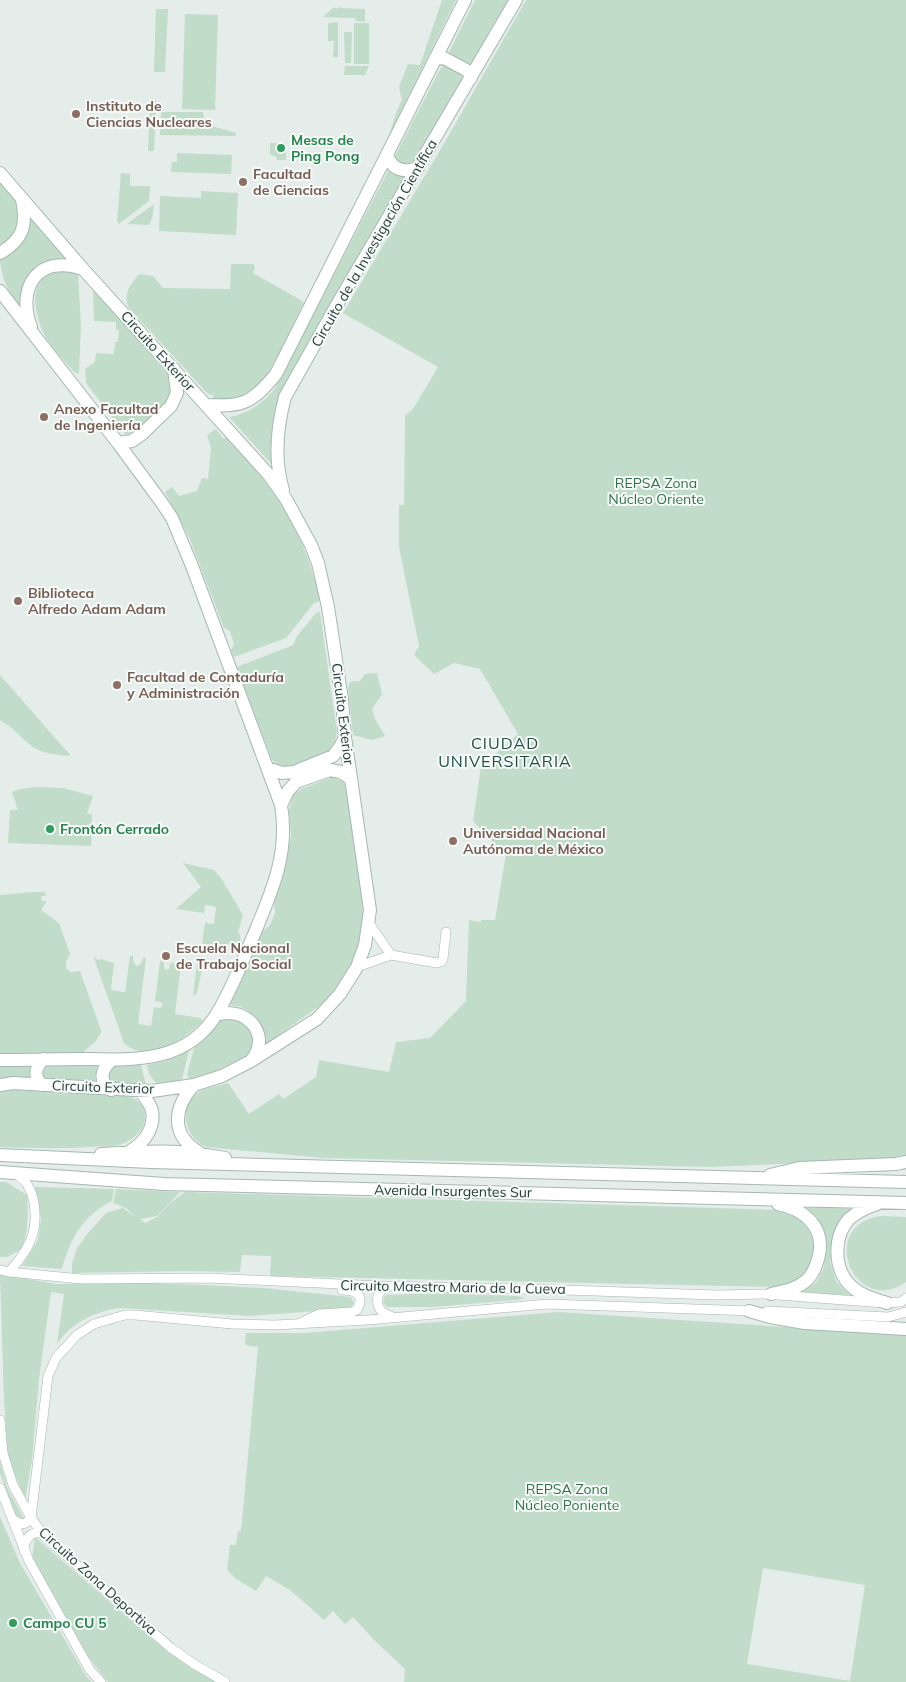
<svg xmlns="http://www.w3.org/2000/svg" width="906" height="1682" font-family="Mulish,sans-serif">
	<rect width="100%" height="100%" fill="#e5edea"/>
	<path fill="#c1dcc9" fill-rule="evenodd" d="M442,0H456L388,138C393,125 395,112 402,100L399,87L408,64L420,65Z
		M475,0H508L473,62L470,64L448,54Z
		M526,0H906V1157L897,1159L711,1167L323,1158L206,1147C186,1139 178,1110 195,1095C203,1088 219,1086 228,1083L249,1114L279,1094L283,1099L316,1077L319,1060L389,1072L396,1042L430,1038L466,1001L469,920L481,922V920H495L507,848L497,846L473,821L481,767L518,734L480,669L454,663L434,674L414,655L419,646L399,547V505H404L405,416L413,409L438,367L343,313L442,147Z
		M340,6L341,8L365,9V22L356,21L355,18L323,17L334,7L338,9Z
		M156,9H168L165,72H154Z
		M185,14L218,15L215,110L182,109Z
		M338,22V57H333L334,41H328V23Z
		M354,23H369V64H354Z
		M344,32H352L351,63H345Z
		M345,66H369L365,75H344Z
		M443,66H446L461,74L463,79L413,165L406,166L395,160V156L440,69Z
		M150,100H156L154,151H148Z
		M161,112H203L204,119L209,125L236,133V136L160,135Z
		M270,143H286V160H277L276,157L270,154Z
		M177,153L232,155L231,174L171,172L172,162H177Z
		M388,171L396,175L406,176L281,392C272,416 270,441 273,466L229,417C249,413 260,405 274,390Z
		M121,173L130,174V186H150L149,201L119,224L117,221Z
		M0,183L16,202L19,214L16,231L0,247Z
		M201,191L238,193L236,235L159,231L160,196L201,198Z
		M154,204L152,219L149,225L127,224Z
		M30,216L68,258C54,259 46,263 35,270L25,318C14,303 0,278 0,258C4,248 23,226 30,216Z
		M231,264H254L255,267L253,273L304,302C292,325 270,382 247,395C238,401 224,400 213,399V395L208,394L128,307C124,292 130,285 139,274L153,276L163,288L230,289Z
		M57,270L76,272L78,274L81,325L79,374L74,372C65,361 52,349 45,336C34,313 26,281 57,270Z
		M93,288L172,379C172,384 172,390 170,395C166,406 138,431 126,435L86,383L85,369L95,362L96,353L114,354L115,342H118L119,330H116V322L94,321Z
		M216,429L224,439L226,437C275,489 305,531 320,601L314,603L286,638L234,657L231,650L234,644L230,631L224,628L190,539L165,492L172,487L179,496L197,491L202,478L208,479L211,448L207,435Z
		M320,612L337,732C336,738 335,746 329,750C324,754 290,767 284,767C278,766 274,763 271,758L237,667L293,645L297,636L316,613Z
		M377,673L382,694L372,709L375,719L385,736L372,740L353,735L348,688L350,682L360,681L365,674Z
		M0,675L71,756C61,756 41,753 33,747C21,739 15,728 0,720Z
		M333,777L344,782L347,788L362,894L363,915L358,946L349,968L338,986L322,1004L265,1045C266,1024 251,1006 230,1005L261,933L270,925L275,913L274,900L284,873L291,836L289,810L293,795L303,788Z
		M38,787L63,788L93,796L87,814H92L91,846L8,843L10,810H18L12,792L21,789Z
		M183,863L214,870L221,878L243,915L238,932L240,934L241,944L232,942L220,949L205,947V944L202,943L205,923L214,924L216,907L205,905L204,913L176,909L201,887Z
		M32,892H44L46,896H41L42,901H47L41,910L59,923L70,954L66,962V968L71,972L80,971L101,1030V1033L95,1042L82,1053L0,1056V895Z
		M130,956H133V961L137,967L142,962L143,958H146L138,1024L151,1026L154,1007L160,1008L163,1005L161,1002L155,1001L160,961L164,962V968L166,970L169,969L170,963L181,964L175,1014L200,1018L203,1021C185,1039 147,1065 124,1043L94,958L96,957L97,960L100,959L114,963L111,990L125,992Z
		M198,956L199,958L204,959L197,993L195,995H193Z
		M226,1018L245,1023C253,1036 256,1041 248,1055L215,1071L189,1079L187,1074L194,1048L210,1033L221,1019Z
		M189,1050L182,1080L156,1083L149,1074L147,1065L165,1061Z
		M116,1065H141L146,1085L110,1082L106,1072Z
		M0,1066H30L29,1078H0Z
		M47,1066H97L95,1079L97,1082L46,1079L42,1074L44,1067Z
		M16,1090L129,1096C137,1100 145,1105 145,1115C146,1130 132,1141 119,1145C110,1147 98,1146 89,1147C59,1149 30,1148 0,1147V1091Z
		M0,1182H6L27,1195C28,1209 29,1237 21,1248C18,1252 11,1255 7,1257H0Z
		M35,1187L114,1189L112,1201C83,1215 70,1239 62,1269L22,1266L38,1240L41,1219Z
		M116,1189L180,1192L157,1216L140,1219L145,1223L157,1217L170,1203L185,1192L779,1210C815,1217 827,1259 797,1282C792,1286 781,1286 774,1287L270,1276L271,1256L242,1255L240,1272L183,1271L72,1273V1264L76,1250L88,1233L106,1213L123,1208L136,1217L126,1208L113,1203Z
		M801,1206L852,1209L833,1237L830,1261L836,1281L849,1295L800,1293L816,1283L824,1267L825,1244L817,1217Z
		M881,1216L906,1217V1282C854,1318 816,1225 881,1216Z
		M0,1274L57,1284L145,1283L205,1285L263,1288L351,1297L354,1303L351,1307L344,1309L251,1316L119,1308C94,1312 71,1323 57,1344L64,1294L51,1292L39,1379L32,1460L25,1500L8,1456L4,1401Z
		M436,1293L517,1296L525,1298L517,1300L434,1307H387L383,1303L384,1297L387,1295Z
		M558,1312L906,1335V1682H404L405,1669L373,1639L353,1617L345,1624L333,1611L324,1620L290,1590L266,1576L256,1591L235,1578L227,1570L230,1545H236L238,1531H241L258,1347L245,1345L246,1333H305ZM763,1568L865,1585L850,1681L747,1664Z
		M0,1462L7,1487L24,1519L17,1520L0,1473Z
		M0,1517L20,1563L86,1676L92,1682H0Z
		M35,1537L155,1641L184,1662L216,1682H108L82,1649L32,1558Z"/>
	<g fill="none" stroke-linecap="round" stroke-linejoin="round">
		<defs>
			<path id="street" d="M369,923L391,955
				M357,967L391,955L437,963L441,962L443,959L446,932
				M0,1270L9,1272L81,1279L209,1278L382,1286L563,1290L717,1295L764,1294L884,1303L901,1302L906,1298
				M9,1272C28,1251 39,1232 34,1203C33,1197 30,1189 27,1184C25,1180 19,1177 16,1174
				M388,1286C377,1291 374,1302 382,1312L393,1317
				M767,1311L888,1317L906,1312
				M302,1322L319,1314L352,1312L357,1310C365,1295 356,1290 342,1290
				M0,1420L3,1453L13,1485L31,1518L44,1536L171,1648L194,1664L225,1682
				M0,1488L29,1561L90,1670L101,1682
				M31,1518L48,1376L56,1358L77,1335L94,1324L125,1315H135L232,1324L275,1325L368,1320L547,1304L754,1311
				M12,1519L21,1524L26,1523L31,1518
				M24,1551C24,1539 30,1532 42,1532"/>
			<path id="secondary" d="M435,59L444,58L468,71L471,78
				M387,154C391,170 404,173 418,168
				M0,173L83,269L269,475L286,499L311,545L318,563L328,607L342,700L345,737L370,910L365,945L357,967L340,994L317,1019L251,1061L222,1076L194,1085L152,1091L13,1083L0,1085
				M0,253C24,239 27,225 22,199
				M0,291L118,443L162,503L172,518L192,566L281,805C289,852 273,889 255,932C243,959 232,990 216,1015C186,1063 134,1060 83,1059C56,1059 28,1060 0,1060
				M31,327C16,286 39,254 83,269
				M207,405C244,407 252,403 276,374L465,0
				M118,443L132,441L142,434L171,406L177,393L174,369
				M283,490C274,460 277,427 285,397L338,303L516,0
				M267,768L282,773L294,772L333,756L340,747L345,737
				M281,805L288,791L296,782L330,770L341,772L351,779
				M216,1015C246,1005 273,1035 251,1061
				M41,1085C34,1075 35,1069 43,1059
				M194,1085C173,1108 170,1135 200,1153
				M111,1090C98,1081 101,1069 112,1060
				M130,1151C144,1143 155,1128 152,1111C151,1104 144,1097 140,1091
				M101,1154C147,1151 179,1149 225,1158
				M0,1155L151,1162L906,1182
				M0,1172L164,1184L906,1203
				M770,1175L799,1168L896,1164L906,1162
				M877,1204C867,1207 857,1212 849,1219C833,1237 833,1270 852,1287C862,1296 875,1299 887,1303
				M771,1294C784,1291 797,1289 807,1280C814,1273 817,1264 819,1255C825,1227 804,1209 778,1204
				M749,1311L770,1317L805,1323L906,1329"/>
		</defs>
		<use href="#street" stroke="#a8b5b1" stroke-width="10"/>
		<use href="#secondary" stroke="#a5b8b2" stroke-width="14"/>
		<use href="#street" stroke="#fff" stroke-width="9"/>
		<use href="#secondary" stroke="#fff" stroke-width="12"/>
	</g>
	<g fill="#8d6e63" stroke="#f6faf8" stroke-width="2">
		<circle cx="76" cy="114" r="5"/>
		<circle cx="243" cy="182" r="5"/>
		<circle cx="44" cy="417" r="5"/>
		<circle cx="18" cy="601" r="5"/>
		<circle cx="117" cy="685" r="5"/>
		<circle cx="453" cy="841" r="5"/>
		<circle cx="166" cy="956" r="5"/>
	</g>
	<g fill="#2e9e5b" stroke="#f6faf8" stroke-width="2">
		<circle cx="281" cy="148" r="5"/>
		<circle cx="50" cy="829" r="5"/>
		<circle cx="13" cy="1623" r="5"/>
	</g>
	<g text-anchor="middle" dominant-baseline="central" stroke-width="4" stroke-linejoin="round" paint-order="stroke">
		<g font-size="14" font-weight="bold" fill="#785e54" stroke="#f6faf8" text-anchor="start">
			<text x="86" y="106">Instituto de<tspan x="86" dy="16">Ciencias Nucleares</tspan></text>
			<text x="253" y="174">Facultad<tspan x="253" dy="16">de Ciencias</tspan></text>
			<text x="54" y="409">Anexo Facultad<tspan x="54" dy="16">de Ingeniería</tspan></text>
			<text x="28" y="593">Biblioteca<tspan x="28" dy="16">Alfredo Adam Adam</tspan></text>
			<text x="127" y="677">Facultad de Contaduría<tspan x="127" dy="16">y Administración</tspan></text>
			<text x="463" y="833">Universidad Nacional<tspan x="463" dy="16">Autónoma de México</tspan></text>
			<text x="176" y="948">Escuela Nacional<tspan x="176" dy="16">de Trabajo Social</tspan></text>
		</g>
		<g font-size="14" font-weight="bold" fill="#27864d" stroke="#f6faf8" text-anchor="start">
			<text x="291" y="140">Mesas de<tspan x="291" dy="16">Ping Pong</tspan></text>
			<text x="60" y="829">Frontón Cerrado</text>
			<text x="23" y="1623">Campo CU 5</text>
		</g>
		<g font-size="14" fill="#263e38" stroke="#f6faf8">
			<text transform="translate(374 243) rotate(-60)">Circuito de la Investigación Científica</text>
			<text transform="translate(158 351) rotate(48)">Circuito Exterior</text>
			<text transform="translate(343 714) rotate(83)">Circuito Exterior</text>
			<text transform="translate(103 1087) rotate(2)">Circuito Exterior</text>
			<text transform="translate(453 1191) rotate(1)">Avenida Insurgentes Sur</text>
			<text transform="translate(453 1287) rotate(1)">Circuito Maestro Mario de la Cueva</text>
			<text transform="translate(98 1581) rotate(42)">Circuito Zona Deportiva</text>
		</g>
		<g font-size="14" fill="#33724d" stroke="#f6faf8">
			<text x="656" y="483">REPSA Zona<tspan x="656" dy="16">Núcleo Oriente</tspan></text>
			<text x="567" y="1489">REPSA Zona<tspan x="567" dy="16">Núcleo Poniente</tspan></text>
		</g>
		<g font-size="16" letter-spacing="1" fill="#234f45" stroke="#f6faf8">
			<text x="505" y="743">CIUDAD<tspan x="505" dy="18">UNIVERSITARIA</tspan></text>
		</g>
	</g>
</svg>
